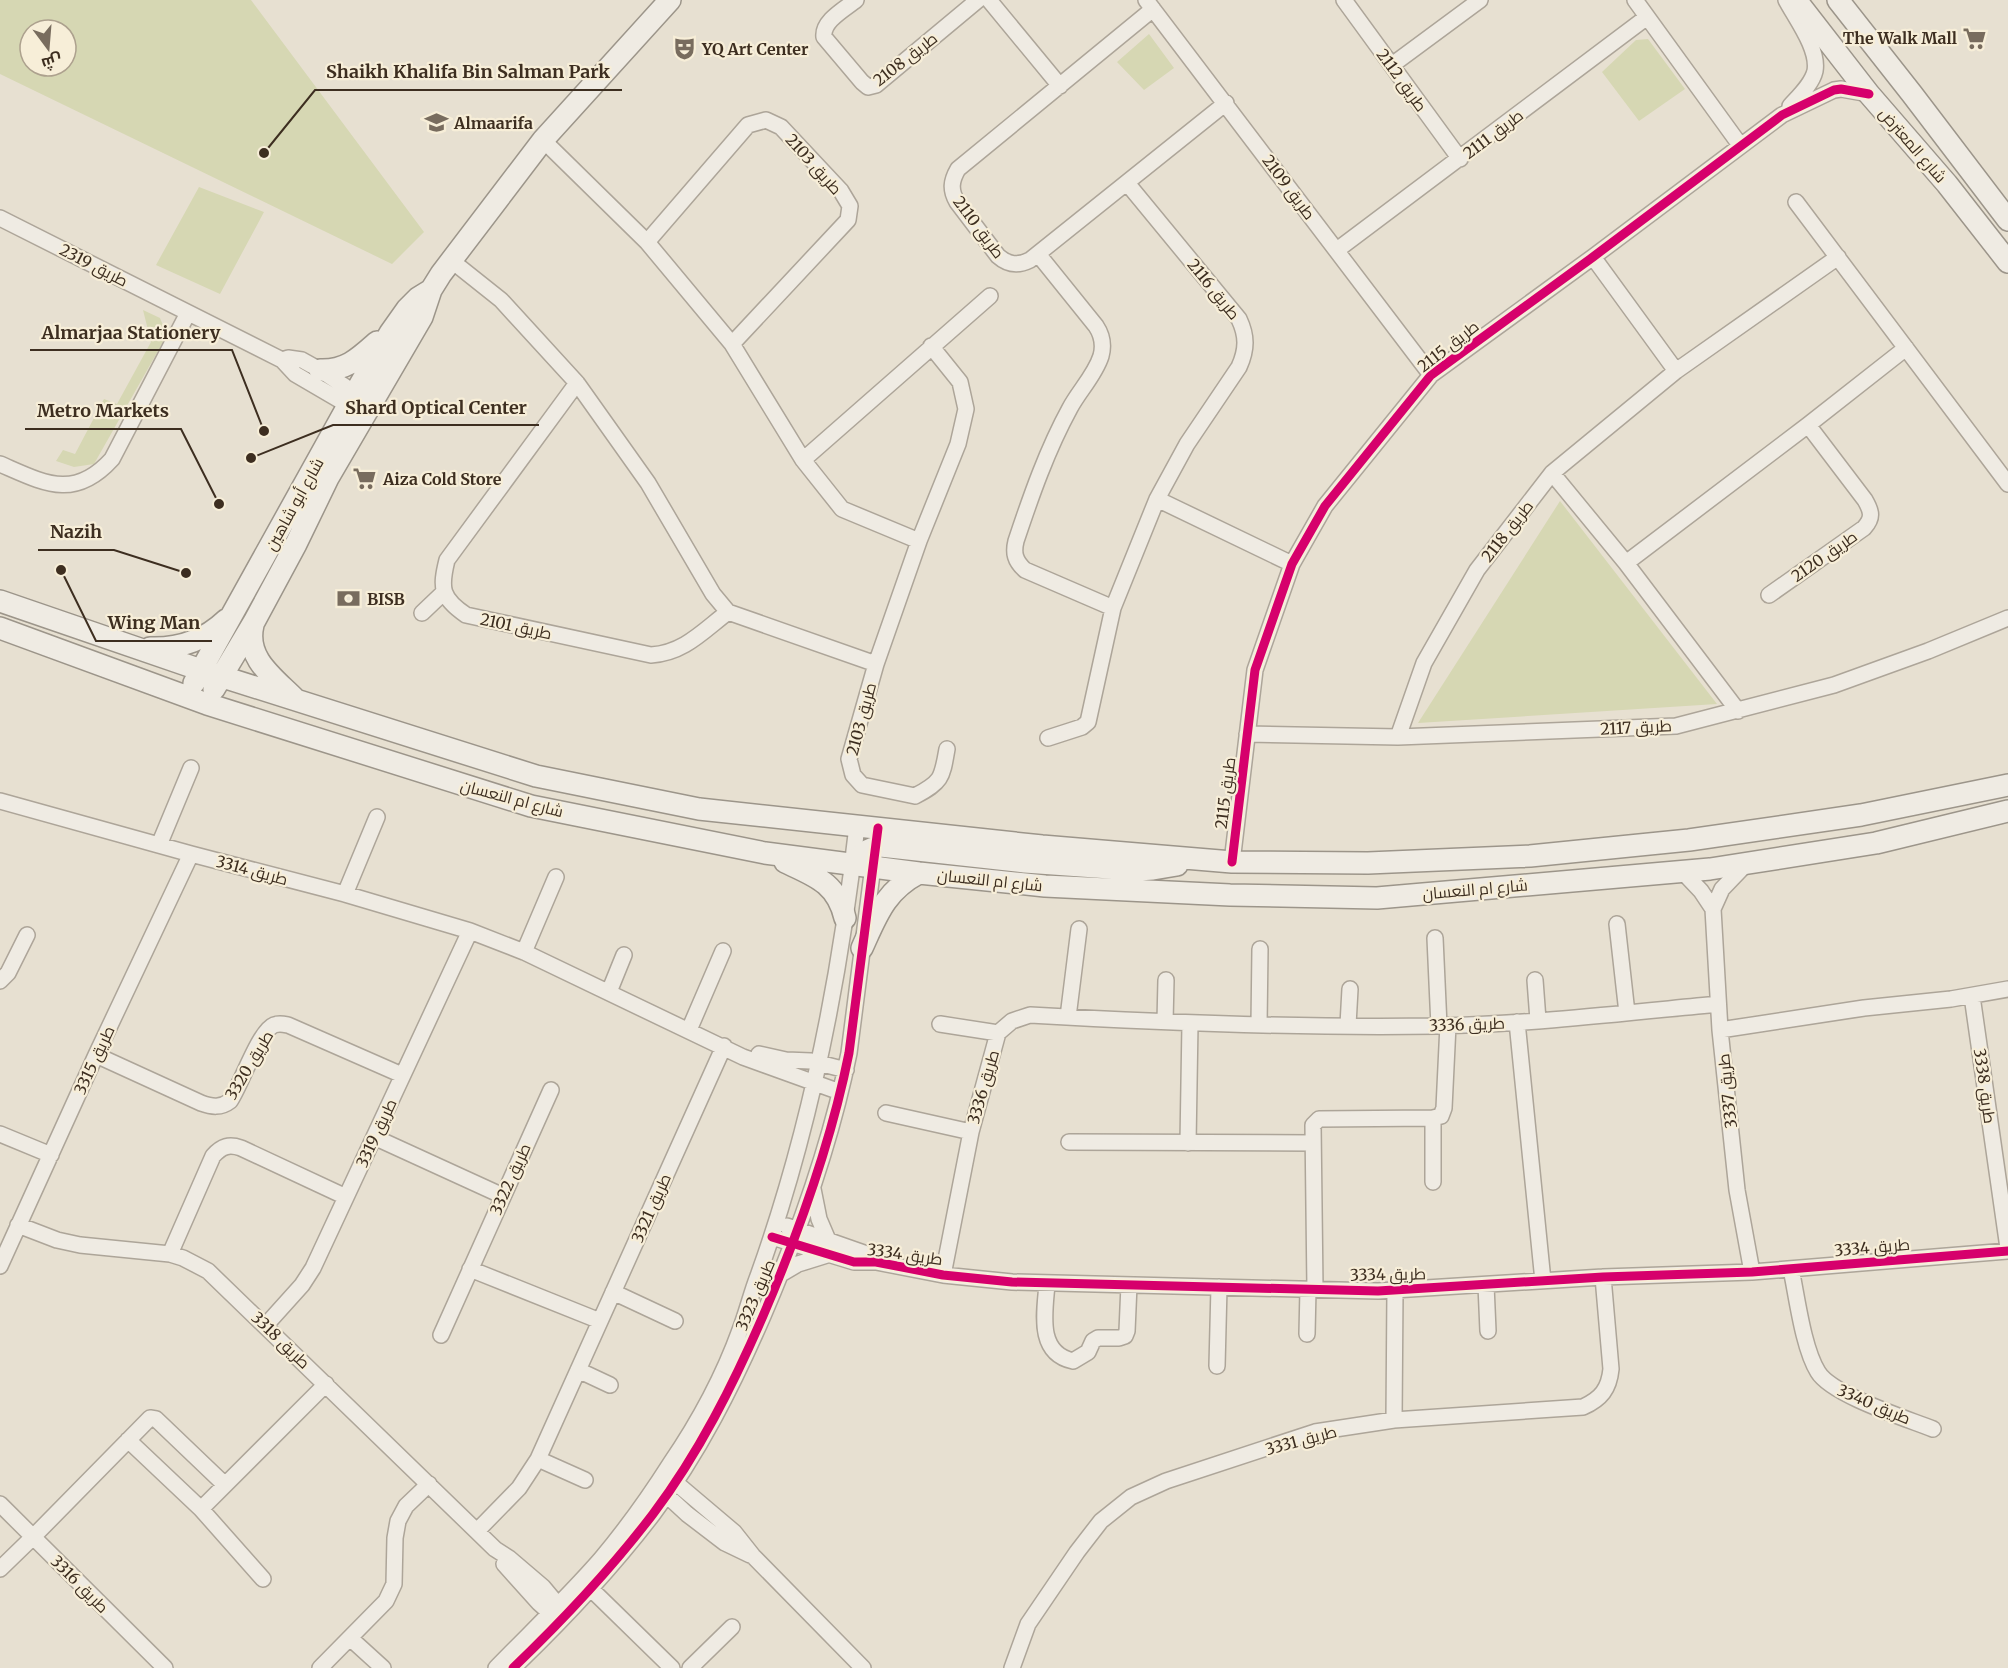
<svg xmlns="http://www.w3.org/2000/svg" width="2008" height="1668" font-family="Merriweather,Cairo,serif">
	<rect width="100%" height="100%" fill="#e7e0d1"/>
	<path fill="#d6d7b3" fill-rule="evenodd" d="M0,0H251L424,232L392,264L0,74ZM30,30H66V66H30Z
		M1149,34L1174,68L1144,90L1117,62Z
		M1648,39L1685,89L1639,121L1602,72L1636,40Z
		M199,187L264,212L220,294L156,265Z
		M143,310L160,318L167,335L94,464L74,467L56,461L63,450L75,454L104,399L117,404L151,342Z
		M1560,501L1717,704L1418,723Z"/>
	<g fill="none" stroke-linecap="round" stroke-linejoin="round">
		<defs>
			<path id="street" d="M856,0C845,9 822,21 824,37L862,82L868,87L876,85L978,0
				M989,0L1060,86
				M1146,0L1431,375
				M1344,0L1460,159
				M1635,0L1740,145
				M1786,0C1796,19 1819,49 1815,71C1812,84 1799,96 1790,106
				M1153,9L958,169C951,181 950,190 957,202L998,256C1008,265 1018,266 1030,260L1226,103
				M1392,65L1480,0
				M543,140L647,242L732,344L803,460L842,509L919,541
				M1796,202L2008,484
				M0,218L282,360L295,374L348,405H357
				M647,242L748,125L766,120L781,127L841,191L850,206L848,220L732,344
				M1337,250L1647,17
				M1038,254L1096,326C1102,335 1104,345 1101,356C1095,375 1079,391 1070,408C1047,450 1031,496 1016,541C1013,553 1015,561 1025,570L1113,608
				M1593,257L1676,371
				M452,261L501,300L577,383L648,483L713,594L728,612L876,664
				M931,346L960,382L966,409L958,444L919,541L876,664L849,759L853,775L862,785L915,796C942,782 942,778 947,749
				M282,360L288,358L302,360L320,370L355,393L358,403
				M577,383L447,560C440,588 441,598 466,615L651,655C684,653 703,631 728,612
				M803,460L990,296
				M0,464C44,483 74,501 112,459L188,313
				M1552,473L1626,563L1738,711
				M1157,499L1292,564
				M1626,563L1808,425L1906,348
				M1769,595L1864,528C1873,518 1872,512 1865,500L1808,425
				M422,613L443,593
				M1247,734L1398,737L1676,726L1834,685L1928,651L2008,618
				M1398,737L1424,663L1477,570L1552,473L1676,371L1838,257
				M1048,738L1082,727L1088,722L1113,608L1157,499L1187,444L1239,367C1247,349 1247,336 1239,319L1127,183
				M0,801L191,854L345,894L470,931L524,952L743,1057L840,1092
				M159,845L191,768
				M1232,862L1255,670L1292,564L1325,506L1431,375L1593,257L1782,115L1834,90L1841,89L1869,94
				M1746,864L1722,889L1713,909L1720,1030L1737,1190L1752,1272
				M1682,871L1701,891L1713,909
				M345,894L377,817
				M1617,924L1627,1013
				M1435,938L1439,1026
				M524,952L556,877
				M1535,980L1538,1020
				M0,981L8,973L27,935
				M609,992L624,955
				M1972,996L2008,1248
				M1068,1017L1079,929
				M1165,1022L1166,980
				M1517,1022L1543,1281
				M940,1024L998,1033
				M1259,1025L1260,949
				M1348,1025L1350,989
				M689,1030L723,951
				M1720,1030L1864,1008L1951,999L2008,989
				M759,1054L786,1060L811,1061L846,1070
				M96,1055L201,1103C212,1107 221,1108 230,1101C241,1085 259,1031 274,1025C279,1023 283,1024 288,1025L402,1075
				M886,1113L971,1132
				M0,1134L51,1155
				M374,1137L503,1196
				M1069,1142L1313,1143
				M1188,1143L1190,1024
				M1433,1182V1118
				M813,1189L819,1219L828,1240
				M18,1225L57,1240L80,1245L170,1254L183,1258L208,1271L495,1549L509,1558L543,1587L563,1611
				M787,1226L864,1253L876,1262
				M772,1237L854,1262H876L943,1275L1012,1282L1378,1291L1603,1277L1752,1272L2008,1251
				M170,1254L213,1156C222,1146 229,1144 241,1148L346,1197
				M0,1266L96,1055L191,854
				M470,1269L600,1321
				M1791,1269C1797,1297 1803,1348 1818,1372C1832,1395 1905,1418 1933,1429
				M781,1274L798,1264L827,1255
				M943,1275L971,1132L998,1033L1012,1021L1030,1015C1166,1023 1302,1028 1438,1026C1531,1024 1625,1013 1718,1004
				M1047,1284C1045,1311 1036,1353 1073,1361L1088,1352L1093,1341L1098,1338H1119L1125,1336L1127,1331L1129,1285
				M1486,1285L1488,1331
				M1315,1289L1313,1125L1319,1119L1433,1118L1441,1116L1444,1108L1448,1025
				M613,1292L675,1321
				M266,1325L302,1285L313,1268L470,931
				M1307,1334L1308,1289
				M441,1335L551,1090
				M1217,1366L1219,1287
				M578,1370L610,1385
				M1394,1420L1395,1290
				M128,1440L201,1509L326,1384
				M538,1459L585,1480
				M669,1477L734,1532L753,1556L863,1668
				M661,1490L687,1514L725,1543L750,1555
				M0,1504L165,1668
				M201,1509L263,1579
				M477,1531L519,1488L538,1459L724,1046
				M504,1564L539,1603L558,1620
				M0,1569L33,1537L150,1418L156,1419L224,1484
				M590,1588L672,1668
				M350,1638L383,1668
				M320,1668L386,1601L394,1584L395,1538L398,1521L406,1506L429,1484
				M496,1668C531,1632 568,1597 601,1559C626,1529 649,1497 670,1464C698,1423 723,1377 740,1330C747,1312 751,1294 758,1276C810,1131 840,979 857,826
				M513,1668C563,1620 611,1569 653,1514C699,1453 733,1385 763,1316C799,1232 831,1143 849,1053L874,858
				M690,1668L732,1627
				M1012,1668L1028,1624L1077,1552L1101,1521L1131,1497L1166,1481L1315,1432L1394,1420L1583,1407C1601,1399 1609,1389 1611,1369L1603,1277"/>
			<path id="secondary" d="M1796,0L1869,94L1947,184L2008,262
				M1838,0L1912,94L2008,220
				M320,370C346,371 359,358 377,342
				M0,601L201,670L536,776L699,809L1042,846L1232,862L1368,863L1530,856L1689,840L1861,815L2008,785
				M253,625C245,658 273,677 294,698
				M0,628L207,704L531,806L765,853L919,873L1045,886L1230,895L1377,898L1710,869L1876,843L2008,811
				M150,648C179,649 205,640 226,620
				M194,683L355,393L390,333L407,309L418,298L431,290
				M214,689L254,622L296,544L328,478L422,317L431,290L441,274L543,140L670,0
				M785,862C815,876 837,883 845,918
				M853,864C860,854 869,848 881,846L1025,862L1138,870L1153,869L1177,865
				M862,948C877,915 885,891 919,873"/>
		</defs>
		<use href="#street" stroke="#ada599" stroke-width="18"/>
		<use href="#secondary" stroke="#9c958a" stroke-width="24"/>
		<use href="#street" stroke="#efebe3" stroke-width="15"/>
		<use href="#secondary" stroke="#efebe3" stroke-width="21"/>
		<defs>
			<path id="cycleway" d="M1232,862L1255,670L1292,564L1325,506L1431,375L1593,257L1782,115L1834,90L1841,89L1869,94
				M772,1237L854,1262H876L943,1275L1012,1282L1378,1291L1603,1277L1752,1272L2008,1251
				M513,1668C563,1620 611,1569 653,1514C699,1453 733,1385 763,1316C799,1232 831,1143 849,1053L878,828"/>
		</defs>
		<use href="#cycleway" stroke="#f7eed8" stroke-width="13"/>
		<use href="#cycleway" stroke="#d6006c" stroke-width="9"/>
	</g>
	<defs>
		<symbol id="supermarket-bare" viewBox="-9 -9 18 18"><path d="M-6-5.5h2.5l.6 2H6L4.5 2H-2.5L-4.4-4H-6ZM-1.5 3.2a1.3 1.3 0 1 0 .1 0ZM3 3.2a1.3 1.3 0 1 0 .1 0Z" fill="#786c5e" stroke="#f7eed8" stroke-width="2.5" paint-order="stroke"/></symbol>
		<symbol id="theatre-bare" viewBox="-9 -9 18 18"><path d="M-5-5.5Q0-4 5-5.5V0Q5 5 0 6Q-5 5-5 0ZM-3.3-2.5H-1v1.5H-3.3ZM1-2.5H3.3v1.5H1ZM-2.8 1Q0 5.5 2.8 1Z" fill="#786c5e" stroke="#f7eed8" stroke-width="2.5" paint-order="stroke"/></symbol>
		<symbol id="university-bare" viewBox="-9 -9 18 18"><path d="M0-5L7-2L0 1L-7-2ZM-4 1L0 2.5L4 1V4Q0 6-4 4Z" fill="#786c5e" stroke="#f7eed8" stroke-width="2.5" paint-order="stroke"/></symbol>
		<symbol id="bank-bare" viewBox="-9 -9 18 18"><path d="M-6-4H6V4H-6ZM0-2.3a2.3 2.3 0 1 0 0 4.6a2.3 2.3 0 1 0 0-4.6Z" fill="#786c5e" stroke="#f7eed8" stroke-width="2.5" paint-order="stroke"/></symbol>
	</defs>
	<g fill-rule="evenodd">
		<use href="#supermarket-bare" x="1958" y="22" width="33" height="33"/>
		<use href="#theatre-bare" x="668" y="32" width="33" height="33"/>
		<use href="#university-bare" x="420" y="106" width="33" height="33"/>
		<use href="#supermarket-bare" x="348" y="462" width="33" height="33"/>
		<use href="#bank-bare" x="332" y="582" width="33" height="33"/>
	</g>
	<g text-anchor="middle" dominant-baseline="central" stroke-width="4.5" stroke-linejoin="round" paint-order="stroke">
		<g font-size="16" font-weight="bold" fill="#3d2e20" stroke="#f7eed8" text-anchor="start">
			<text x="1957" y="38" text-anchor="end">The Walk Mall</text>
			<text x="702" y="49">YQ Art Center</text>
			<text x="454" y="123">Almaarifa</text>
			<text x="383" y="479">Aiza Cold Store</text>
			<text x="367" y="599">BISB</text>
		</g>
		<g font-size="16" fill="#3d2e20" stroke="#f7eed8">
			<text transform="translate(905 59) rotate(-38)">طريق 2108</text>
			<text transform="translate(1402 80) rotate(54)">طريق 2112</text>
			<text transform="translate(1493 134) rotate(-37)">طريق 2111</text>
			<text transform="translate(1913 145) rotate(49)">شارع المعترض</text>
			<text transform="translate(814 164) rotate(48)">طريق 2103</text>
			<text transform="translate(1289 187) rotate(53)">طريق 2109</text>
			<text transform="translate(979 227) rotate(53)">طريق 2110</text>
			<text transform="translate(94 265) rotate(27)">طريق 2319</text>
			<text transform="translate(1214 289) rotate(51)">طريق 2116</text>
			<text transform="translate(1448 346) rotate(-38)">طريق 2115</text>
			<text transform="translate(294 504) rotate(-61)">شارع أبو شاهين</text>
			<text transform="translate(1507 531) rotate(-52)">طريق 2118</text>
			<text transform="translate(1824 556) rotate(-35)">طريق 2120</text>
			<text transform="translate(516 626) rotate(12)">طريق 2101</text>
			<text transform="translate(861 719) rotate(-75)">طريق 2103</text>
			<text transform="translate(1636 727) rotate(-3)">طريق 2117</text>
			<text transform="translate(1225 793) rotate(-83)">طريق 2115</text>
			<text transform="translate(512 798) rotate(15)">شارع ام النعسان</text>
			<text transform="translate(252 870) rotate(15)">طريق 3314</text>
			<text transform="translate(990 880) rotate(6)">شارع ام النعسان</text>
			<text transform="translate(1475 889) rotate(-5)">شارع ام النعسان</text>
			<text transform="translate(1467 1024) rotate(-2)">طريق 3336</text>
			<text transform="translate(94 1060) rotate(-65)">طريق 3315</text>
			<text transform="translate(249 1065) rotate(-59)">طريق 3320</text>
			<text transform="translate(1985 1086) rotate(82)">طريق 3338</text>
			<text transform="translate(983 1087) rotate(-74)">طريق 3336</text>
			<text transform="translate(1727 1091) rotate(-96)">طريق 3337</text>
			<text transform="translate(376 1133) rotate(-65)">طريق 3319</text>
			<text transform="translate(510 1179) rotate(-66)">طريق 3322</text>
			<text transform="translate(651 1208) rotate(-66)">طريق 3321</text>
			<text transform="translate(1872 1247) rotate(-5)">طريق 3334</text>
			<text transform="translate(905 1254) rotate(8)">طريق 3334</text>
			<text transform="translate(1388 1274) rotate(-1)">طريق 3334</text>
			<text transform="translate(755 1295) rotate(-67)">طريق 3323</text>
			<text transform="translate(281 1340) rotate(44)">طريق 3318</text>
			<text transform="translate(1874 1404) rotate(23)">طريق 3340</text>
			<text transform="translate(1301 1440) rotate(-15)">طريق 3331</text>
			<text transform="translate(80 1584) rotate(45)">طريق 3316</text>
		</g>
	</g>
	<path fill="none" stroke="#3d2e20" stroke-width="2" d="M264 153L315 90H622M264 431L232 350H30M251 458L333 425H539M219 504L181 429H25M186 573L114 550H38M61 570L96 641H212"/>
	<g fill="#3d2e20" stroke="#f7eed8" stroke-width="2">
		<circle cx="264" cy="153" r="6"/>
		<circle cx="264" cy="431" r="6"/>
		<circle cx="251" cy="458" r="6"/>
		<circle cx="219" cy="504" r="6"/>
		<circle cx="186" cy="573" r="6"/>
		<circle cx="61" cy="570" r="6"/>
	</g>
	<g font-size="18" text-anchor="middle" font-weight="bold" fill="#3d2e20" stroke="#f7eed8" stroke-width="4.5" stroke-linejoin="round" paint-order="stroke">
		<text x="468" y="78">Shaikh Khalifa Bin Salman Park</text>
		<text x="131" y="339">Almarjaa Stationery</text>
		<text x="436" y="414">Shard Optical Center</text>
		<text x="103" y="417">Metro Markets</text>
		<text x="76" y="538">Nazih</text>
		<text x="154" y="629">Wing Man</text>
	</g>
	<g transform="translate(48 48) rotate(164)"><circle r="28" fill="#f7eed8" stroke="#ada18e" stroke-width="1.5"/>
	<path d="M0-4.5L10 22L0 15L-10 22Z" fill="#786c5e"/>
	<text y="-9" font-size="16" font-weight="bold" text-anchor="middle" fill="#3d2e20">ش</text>
	</g>
</svg>
